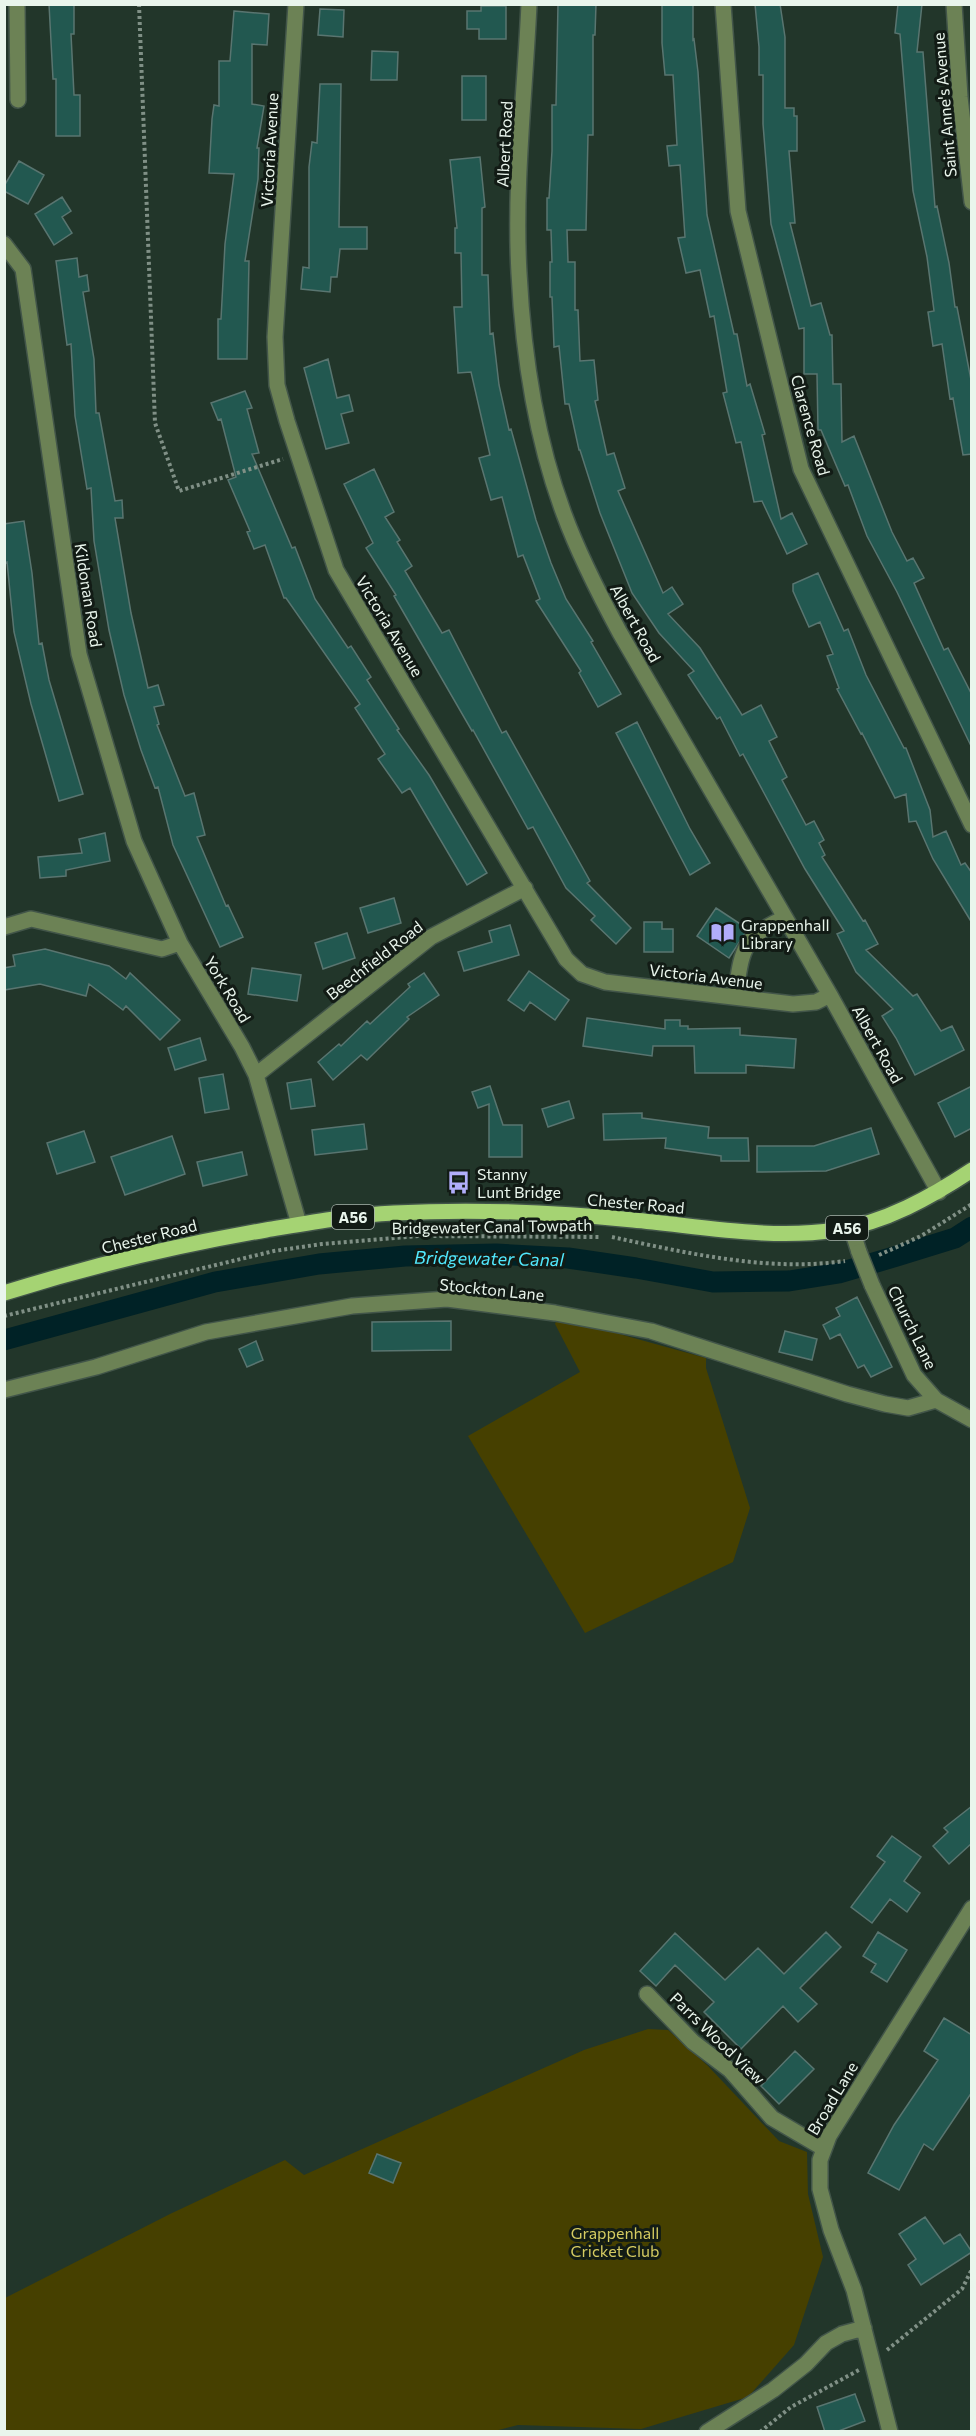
<svg xmlns="http://www.w3.org/2000/svg" width="976" height="2436" font-family="Commissioner,sans-serif">
	<rect width="100%" height="100%" fill="#22362a"/>
	<path fill="#464000" d="M558,1317L706,1358V1368L750,1508L733,1562L585,1633L468,1436L580,1372L555,1324Z
		M648,2029L668,2030L708,2066L779,2141L807,2152L808,2194L823,2257L794,2345L748,2397L641,2429L518,2425L491,2432H5V2298L170,2214L285,2160L304,2175L584,2050Z"/>
	<g fill="none" stroke-linecap="round" stroke-linejoin="round">
		<path stroke="#002226" stroke-width="21" d="M4,1340L215,1282L319,1264L405,1256L496,1254L568,1258L636,1268L713,1282L789,1281L839,1273L897,1256L955,1238L972,1227"/>
	</g>
	<path fill="#225850" stroke="#597570" stroke-width="1.5" d="M49,4H74V34H71L74,95H80V136H56V79H53Z
		M558,4H596L595,35H593V135H588L586,230H567L568,262H575V310H578L580,361L594,360L598,400L595,401L607,455L614,453L625,488L618,491L663,593L672,587L683,604L668,614L700,648L742,715L761,705L777,737L769,741L787,777L782,780L806,825L814,821L824,840L819,843L825,855L822,857L863,921L865,920L878,944L866,950L913,996L917,994L941,1031L952,1026L964,1050L915,1075L896,1038L882,1016L893,1009L856,972L837,934L844,931L805,869L743,754L740,756L720,717L717,719L688,675L694,671L659,633L632,593L600,513L580,450H579L569,404H565L559,346L554,347L552,297H550V262H552L551,230H547V198H549L552,151V105H556Z
		M662,4H693V40L694,39L698,72L707,215L734,334H737L747,386L750,384L765,434L762,435L781,519L792,513L807,544L787,554L762,501L754,502L741,442L736,443L723,393L727,392L714,316L710,317L700,270L686,273L678,238L685,237L680,165L669,166L667,146L677,145L673,75H665L662,43Z
		M755,4H780L785,37V108H794V116H797V151H789L795,223H790L811,306L821,303L830,335H832L833,384H841L842,442L854,436L892,532L907,561L913,558L924,578L914,583L944,650L948,648L972,695V748L897,592L867,536L848,485L845,486L821,430H818L817,374H804V328L799,329L771,224L763,124V75H759V47Z
		M898,4H922L917,52H923L935,207L937,206L949,263L955,307H957L972,385V454L963,455L953,398L950,399L942,344L933,346L928,312L934,311L927,257L913,191L900,34L895,33Z
		M481,6H506V39H479V29H467V11H481Z
		M320,9L344,10L343,37L318,35Z
		M234,11L269,14L267,45L252,44V104L264,106L257,148H259L258,179L245,261H249L247,359H218V319H221L225,244L234,174L209,173L212,119L214,105L219,106V61H230Z
		M372,51L398,52L397,80H371Z
		M462,76H486V120H462Z
		M320,84H341L339,227H367V249H340L337,277H331L330,292L301,289L303,267L309,268V167L312,142L317,143Z
		M480,157L485,207L482,208V275H488L490,334L493,333L499,385L509,430L511,429L536,520L551,563L566,599L593,641L591,642L621,694L598,707L579,673L581,671L536,601L540,599L523,555L518,557L502,497L491,500L479,458L490,455L471,372L458,373L454,307H462L461,253H455V228H457L450,160Z
		M19,161L44,175L28,204L4,191V186Z
		M62,197L71,211L62,217L72,233L54,245L35,214Z
		M77,258L79,277L87,275L89,291L83,292L94,359L96,413H99L115,501L122,500L123,518H115L131,613L148,688L158,685L164,705L154,707L159,724L157,725L185,796L194,793L205,835L197,837L226,906L228,905L243,937L220,947L173,845L158,787L155,788L141,750L124,695L109,630L94,541L91,488L87,489L75,416L71,344L67,345L56,261Z
		M328,359L337,398L349,395L353,411L341,414L349,443L326,449L304,368Z
		M245,391L252,408L247,409L259,453L252,454L292,548L295,547L315,599L348,648L351,646L371,677L367,680L399,729L397,730L429,775L487,873L467,885L410,788L402,793L378,759L385,754L355,708L360,704L286,598H284L265,545L254,549L247,532L250,531L228,480L236,477L221,419L218,420L211,403Z
		M374,469L394,512L385,517L400,540L397,542L412,566L405,571L442,633L449,630L502,733L506,731L590,881L587,883L631,928L616,944L591,920L595,916L566,888L533,827L528,829L473,730L472,731L394,596L396,595L366,548L373,543L344,484Z
		M24,521L32,573L39,644L42,643L49,680L83,794L59,801L31,704L14,632L7,562L4,563V524Z
		M818,573L844,631L848,629L866,675L904,748H906L930,810L933,837L946,831L961,865L965,863L972,873V923L933,859L916,821L909,822L906,794L895,798L862,733L861,734L837,689L839,688L827,656L833,654L820,622L809,627L793,591V584Z
		M637,722L690,829L710,863L690,875L616,733Z
		M105,833L110,861L66,870V876L40,878L38,857L82,853L79,839Z
		M394,898L401,923L368,933L360,908Z
		M716,908L748,929L729,958L697,936Z
		M644,922H662V929H673V952H644Z
		M510,925L519,955L464,971L458,952L492,942L489,931Z
		M347,933L355,958L323,969L315,943Z
		M45,949L109,966L126,979L130,973L180,1020L160,1040L126,1006L123,1010L89,984L86,996L40,984L4,990V968L15,966L13,955Z
		M252,968L301,975L297,1001L248,994Z
		M529,971L569,1000L555,1020L530,1002L524,1011L508,1000Z
		M424,973L439,995L407,1017L409,1019L367,1060L361,1055L333,1080L318,1062L339,1044L341,1046L367,1021L370,1024L410,987L408,984Z
		M587,1018L665,1029V1020H680V1026H688V1029L740,1028V1035L796,1039L794,1068L746,1065V1073H695L694,1046H653L652,1056L583,1046Z
		M200,1038L206,1060L175,1070L168,1048Z
		M223,1074L229,1109L205,1113L199,1078Z
		M311,1079L315,1106L291,1109L287,1083Z
		M490,1086L503,1125H522V1157H489V1104L478,1108L472,1092Z
		M972,1086V1128L955,1137L938,1103Z
		M569,1101L574,1118L548,1127L542,1109Z
		M642,1113V1118L709,1127L708,1138H748L749,1161H721V1156L665,1148L666,1138L604,1140L603,1114Z
		M364,1124L367,1149L315,1155L312,1130Z
		M871,1128L879,1154L826,1171L757,1172V1146H814Z
		M84,1131L95,1162L57,1174L47,1143Z
		M172,1136L185,1174L125,1195L111,1157Z
		M242,1152L247,1175L203,1186L197,1162Z
		M857,1297L892,1367L871,1377L864,1365L858,1368L840,1334L830,1339L823,1325L840,1316L836,1308Z
		M451,1321V1350L372,1351V1322Z
		M785,1331L817,1339L812,1360L779,1352Z
		M256,1341L263,1360L247,1367L239,1349Z
		M972,1806V1843L949,1864L933,1846L948,1832L944,1828Z
		M892,1836L921,1857L904,1881L920,1893L907,1912L890,1899L872,1923L851,1907L885,1862L877,1856Z
		M826,1932L841,1947L800,1988L817,2004L798,2022L783,2006L741,2049L704,2012L714,2002L675,1965L656,1986L640,1971L675,1933L725,1980L758,1948L784,1974Z
		M878,1932L907,1950L887,1982L871,1972L876,1964L863,1956Z
		M944,2018L972,2035V2092L933,2150L924,2144L899,2190L868,2173L894,2125L938,2060L924,2051Z
		M795,2051L814,2069L779,2104L761,2086Z
		M377,2154L401,2163L393,2183L369,2173Z
		M925,2217L944,2244L960,2234L972,2252L921,2285L908,2265L916,2259L899,2234Z
		M855,2394L865,2421L836,2432H825L817,2407Z"/>
	<g fill="none" stroke-linecap="round" stroke-linejoin="round">
		<defs>
			<path id="minor" d="M17,4L18,100
				M296,4L275,337L277,385L287,421L336,570L566,959L582,974L605,982L793,1004L816,1002L830,995
				M529,4C525,92 514,185 519,273C523,352 536,439 564,514C579,555 599,594 620,633L830,995L939,1192
				M723,4L738,211L801,469L972,825
				M954,4L960,97L972,202
				M4,244L23,269L79,654L134,841L180,943
				M4,927L31,919L162,949L180,943L242,1047L256,1075L299,1224
				M735,997C742,953 740,937 785,918
				M256,1075L431,937L525,888
				M851,1227L859,1252
				M872,1285L914,1375L936,1400L972,1420
				M4,1390L96,1367L206,1332L352,1306L447,1299L555,1313L651,1331L847,1394L885,1404L908,1408L936,1400
				M647,1994L693,2042L730,2070L772,2118L823,2148
				M707,2432L773,2390L806,2364L826,2343L842,2334L864,2328
				M890,2432L854,2290L831,2230L820,2189V2160L829,2136L972,1908"/>
			<path id="major" d="M4,1293C90,1266 178,1245 266,1230C308,1223 351,1215 394,1213C473,1209 554,1212 633,1220C699,1226 770,1240 836,1230C885,1223 931,1197 972,1170"/>
		</defs>
		<use href="#minor" stroke="#425549" stroke-width="18"/>
		<use href="#major" stroke="#425549" stroke-width="18"/>
		<path stroke="#809086" stroke-width="4" stroke-dasharray="3 3" stroke-linecap="butt" d="M139,4L155,423L179,491L283,459
			M612,1237C687,1253 767,1272 845,1261
			M879,1255L921,1236L972,1204
			M4,1316L274,1251L322,1244L419,1236L601,1237
			M887,2350L962,2289L972,2269
			M760,2432L791,2407L859,2370"/>
		<use href="#minor" stroke="#6c8255" stroke-width="15"/>
		<use href="#major" stroke="#a5d373" stroke-width="15"/>
		<defs>
			<path id="minor-bridge" d="M859,1252L872,1285"/>
		</defs>
		<use href="#minor-bridge" stroke="#425549" stroke-width="18" stroke-linecap="butt"/>
		<use href="#minor-bridge" stroke="#6c8255" stroke-width="15"/>
	</g>
	<defs>
		<symbol id="library-bare" viewBox="-9 -9 18 18"><path d="M-6-4Q-3-5.5-.7-3.5V5Q-3 3-6 4ZM6-4Q3-5.5 .7-3.5V5Q3 3 6 4Z" fill="#b1adfa" stroke="#121b15" stroke-width="2.5" paint-order="stroke"/></symbol>
		<symbol id="bus-bare" viewBox="-9 -9 18 18"><path d="M-5-6H5V4H4V6H2V4H-2V6H-4V4H-5ZM-3.5-4V0h7V-4ZM-3.5 1.2v1.5H-2V1.2ZM2 1.2v1.5H3.5V1.2Z" fill="#b1adfa" stroke="#121b15" stroke-width="2.5" paint-order="stroke"/></symbol>
	</defs>
	<g fill-rule="evenodd">
		<use href="#library-bare" x="706" y="916" width="33" height="33"/>
		<use href="#bus-bare" x="442" y="1166" width="33" height="33"/>
	</g>
	<g text-anchor="middle" dominant-baseline="central" stroke-width="6" stroke-linejoin="round" paint-order="stroke">
		<g fill="#121b15" stroke="#a8b4ac" stroke-width="1.5">
			<rect x="332" y="1205" width="42" height="24" rx="4.5"/>
			<rect x="826" y="1216" width="42" height="24" rx="4.5"/>
		</g>
		<g font-size="15" font-weight="bold" fill="#e9f5ec">
			<text x="353" y="1217">A56</text>
			<text x="847" y="1228">A56</text>
		</g>
		<g font-size="16" fill="#e9f5ec" stroke="#121b15">
			<text transform="translate(944 105) rotate(-95)">Saint Anne's Avenue</text>
			<text transform="translate(504 144) rotate(-87)">Albert Road</text>
			<text transform="translate(269 150) rotate(-87)">Victoria Avenue</text>
			<text transform="translate(811 425) rotate(74)">Clarence Road</text>
			<text transform="translate(89 595) rotate(81)">Kildonan Road</text>
			<text transform="translate(636 623) rotate(61)">Albert Road</text>
			<text transform="translate(390 626) rotate(59)">Victoria Avenue</text>
			<text transform="translate(374 960) rotate(-38)">Beechfield Road</text>
			<text transform="translate(706 976) rotate(7)">Victoria Avenue</text>
			<text transform="translate(228 989) rotate(59)">York Road</text>
			<text transform="translate(878 1044) rotate(61)">Albert Road</text>
			<text transform="translate(636 1203) rotate(5)">Chester Road</text>
			<text transform="translate(492 1226) rotate(-1)">Bridgewater Canal Towpath</text>
			<text transform="translate(149 1236) rotate(-14)">Chester Road</text>
			<text transform="translate(492 1289) rotate(6)">Stockton Lane</text>
			<text transform="translate(913 1327) rotate(64)">Church Lane</text>
			<text transform="translate(718 2038) rotate(44)">Parrs Wood View</text>
			<text transform="translate(832 2098) rotate(-59)">Broad Lane</text>
		</g>
		<g font-size="16" fill="#e9f5ec" stroke="#121b15" text-anchor="start">
			<text x="741" y="924">Grappenhall<tspan x="741" dy="18">Library</tspan></text>
			<text x="477" y="1173">Stanny<tspan x="477" dy="18">Lunt Bridge</tspan></text>
		</g>
		<g font-size="16" fill="#d5cb61" stroke="#121b15">
			<text x="615" y="2232">Grappenhall<tspan x="615" dy="18">Cricket Club</tspan></text>
		</g>
		<g font-size="18" font-style="italic" fill="#51e8fd" stroke="#121b15">
			<text transform="translate(489 1258) rotate(1)">Bridgewater Canal</text>
		</g>
	</g>
	<rect width="976" height="2436" fill="none" stroke="#e9f5ec" stroke-width="12"/>
</svg>
